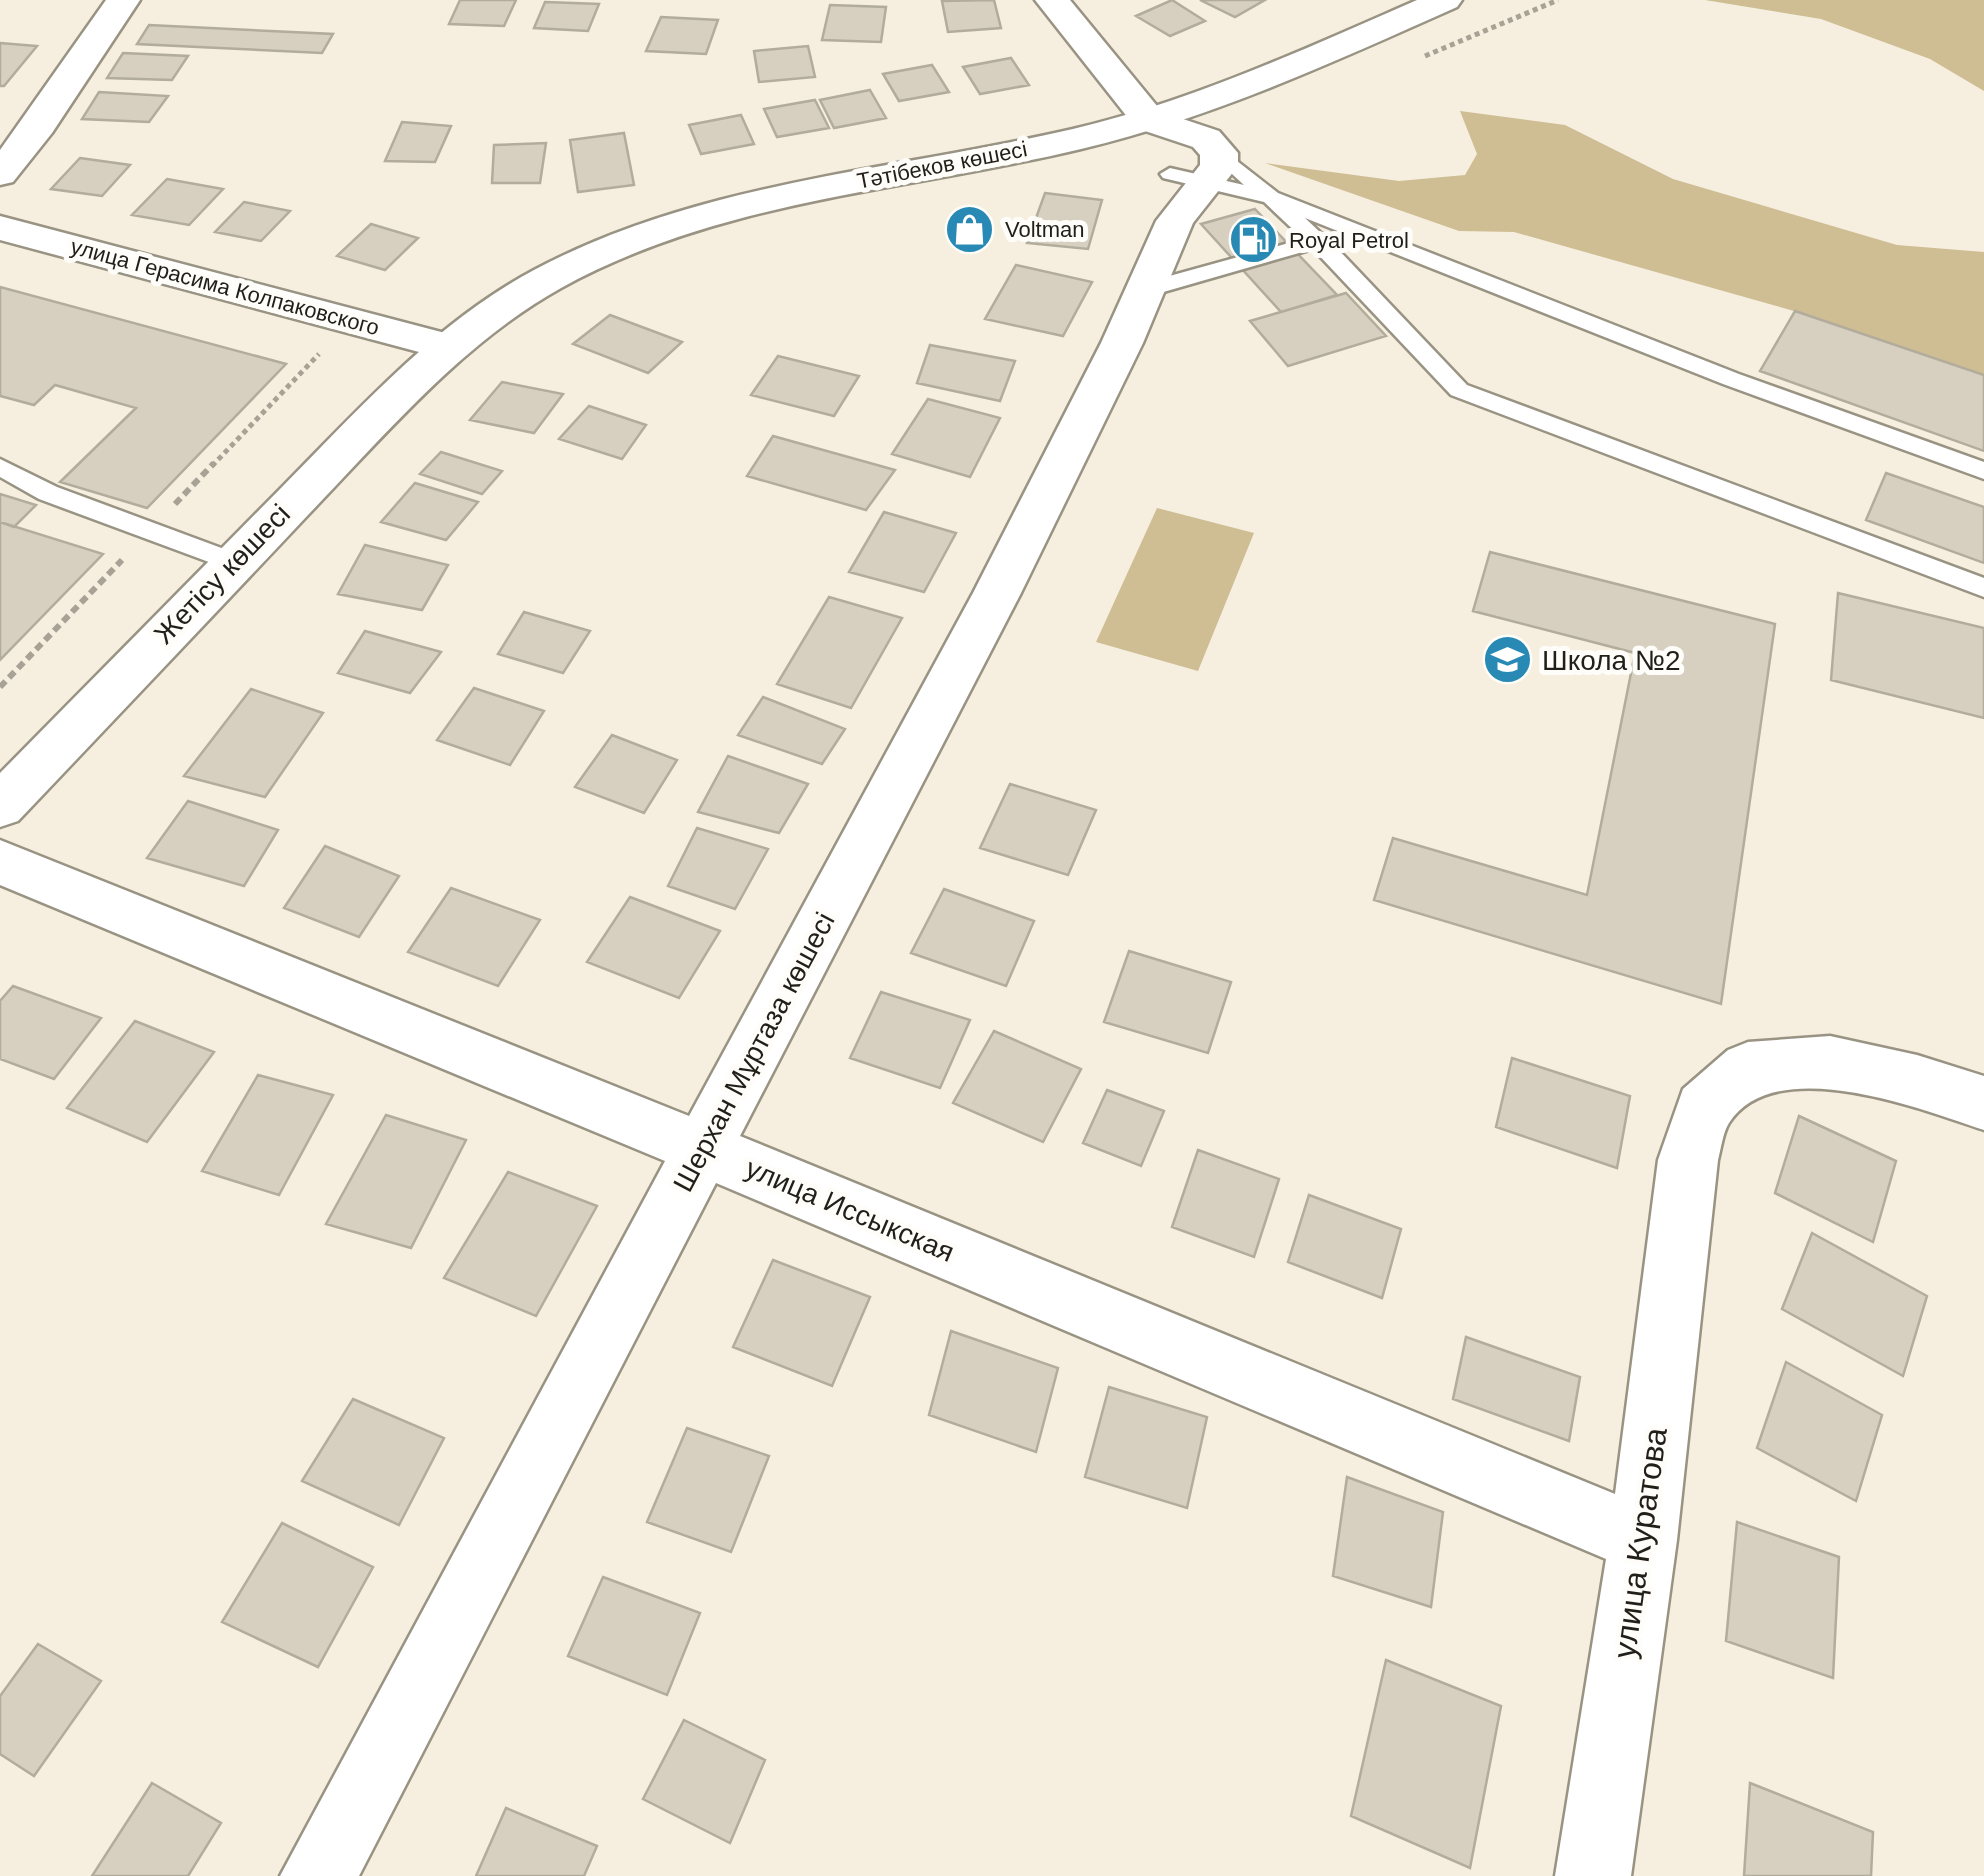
<svg xmlns="http://www.w3.org/2000/svg" width="1984" height="1876" font-family="Helvetica,sans-serif">
	<rect width="100%" height="100%" fill="#f6efdf"/>
	<path fill="#cfbd93" d="M1705,0H1984V91L1930,59L1821,19Z
		M1460,111L1565,125L1673,179L1897,245L1984,252V375L1794,311L1514,232L1459,231L1265,163L1399,181L1465,175L1477,154Z
		M1157,508L1254,533L1198,671L1096,642Z"/>
	<path fill="#d7d0c0" stroke="#b2ac9c" stroke-width="2.5" d="M460,0H516L504,26L449,24Z
		M994,0L1001,28L948,32L942,1Z
		M1172,0L1205,21L1170,36L1136,16Z
		M1200,0H1265L1235,17Z
		M545,2L599,4L588,31L534,28Z
		M830,5L886,7L881,42L822,40Z
		M661,17L718,20L706,54L646,51Z
		M149,25L333,34L322,53L137,44Z
		M0,43L37,46L4,86H0Z
		M808,46L815,77L759,82L754,51Z
		M123,53L188,56L172,80L107,78Z
		M1011,58L1029,85L980,94L963,67Z
		M932,65L949,92L899,101L883,74Z
		M870,90L886,118L834,128L820,100Z
		M99,92L168,96L149,122L82,119Z
		M815,100L829,128L777,137L764,109Z
		M741,115L754,144L701,154L689,125Z
		M402,122L451,126L435,162L385,161Z
		M624,133L634,185L578,192L570,140Z
		M546,143L540,183H492L494,145Z
		M80,158L130,165L102,196L51,189Z
		M167,179L223,189L189,225L132,215Z
		M1045,193L1102,200L1088,249L1027,243Z
		M244,202L290,211L261,241L215,232Z
		M1255,209L1293,249L1337,295L1281,312L1201,224Z
		M371,224L418,238L385,270L337,256Z
		M1016,265L1092,282L1063,336L985,319Z
		M0,287L286,364L147,508L60,482L136,408L55,385L34,405L0,396Z
		M1346,293L1386,336L1288,366L1250,321Z
		M1795,311L1984,375V451L1760,371Z
		M610,315L682,342L648,373L573,344Z
		M930,345L1015,361L1000,401L917,383Z
		M778,356L859,376L834,416L751,395Z
		M502,382L563,394L534,433L470,420Z
		M928,399L1000,418L970,477L892,454Z
		M589,406L646,425L622,459L559,439Z
		M773,436L895,470L866,510L747,476Z
		M441,452L502,471L482,494L420,474Z
		M1886,473L1984,507V563L1866,520Z
		M415,483L478,502L446,540L381,522Z
		M0,494L36,505L14,527L0,522Z
		M884,512L956,533L924,592L849,572Z
		M0,522L103,554L0,660Z
		M365,545L448,565L422,610L338,594Z
		M1490,552L1775,624L1721,1004L1374,900L1393,838L1587,895L1635,653L1473,611Z
		M1838,593L1984,628V718L1831,680Z
		M829,597L902,618L851,708L777,684Z
		M524,612L590,631L563,673L498,654Z
		M365,631L441,652L410,693L338,673Z
		M474,688L544,711L510,765L437,740Z
		M251,689L323,713L265,797L184,776Z
		M763,697L845,729L822,764L738,735Z
		M612,735L677,760L644,813L575,787Z
		M728,756L808,784L779,833L698,812Z
		M1010,784L1096,810L1068,875L980,848Z
		M188,801L278,830L244,886L147,858Z
		M697,828L768,849L735,909L668,886Z
		M325,846L399,876L359,937L284,908Z
		M451,888L540,920L498,986L408,952Z
		M944,889L1034,921L1006,986L911,953Z
		M630,897L720,931L679,998L587,962Z
		M1129,951L1231,982L1208,1053L1104,1022Z
		M13,986L101,1018L54,1079L0,1059V1001Z
		M881,992L970,1020L940,1088L850,1058Z
		M135,1021L214,1052L147,1142L67,1108Z
		M994,1031L1081,1069L1043,1142L953,1103Z
		M1512,1058L1630,1096L1617,1168L1496,1127Z
		M258,1075L333,1095L279,1195L202,1171Z
		M1107,1090L1164,1111L1141,1166L1083,1143Z
		M386,1115L466,1140L411,1248L326,1224Z
		M1799,1116L1896,1161L1873,1242L1775,1193Z
		M1198,1150L1279,1179L1254,1257L1172,1227Z
		M508,1172L597,1206L536,1316L444,1278Z
		M1309,1195L1401,1229L1382,1298L1288,1262Z
		M1812,1233L1927,1296L1903,1376L1782,1309Z
		M773,1260L870,1297L832,1386L733,1347Z
		M951,1331L1058,1368L1036,1452L929,1415Z
		M1466,1337L1580,1377L1569,1441L1453,1399Z
		M1786,1362L1882,1415L1856,1501L1757,1448Z
		M1109,1387L1207,1417L1187,1508L1085,1477Z
		M353,1399L444,1438L399,1525L302,1481Z
		M687,1428L769,1456L731,1552L647,1522Z
		M1347,1477L1443,1512L1431,1607L1333,1576Z
		M1737,1522L1839,1557L1833,1678L1726,1641Z
		M282,1523L373,1567L318,1667L222,1622Z
		M603,1577L700,1613L667,1695L568,1656Z
		M38,1644L101,1681L34,1776L0,1754V1696Z
		M1386,1660L1501,1706L1470,1868L1351,1816Z
		M684,1720L765,1760L730,1843L643,1799Z
		M152,1783L221,1823L188,1876H92Z
		M1750,1783L1873,1832L1871,1876H1744Z
		M506,1808L597,1846L584,1876H476Z"/>
	<g fill="none" stroke-linecap="round" stroke-linejoin="round">
		<defs>
			<path id="service" d="M1219,147L1278,193L1739,374L1984,462V479L1723,384L1305,218L1322,234L1338,233L1341,238L1333,244L1467,385L1984,578V597L1451,395L1313,249L1153,295H1137L1134,290L1137,285L1303,239L1264,202L1163,178L1160,174L1170,168L1244,185L1209,153Z
				M0,459L57,487L243,556L247,562L243,568H225L39,499L0,477Z"/>
			<path id="minor" d="M106,0H140L52,133L13,182L0,185V150Z
				M1035,0H1070L1162,112L1219,131L1238,153V166L1193,223L1143,343L1021,593L740,1136L1615,1494L1658,1160L1683,1089L1728,1050L1748,1042L1830,1036L1917,1055L1984,1076V1130C1921,1109 1775,1052 1729,1123C1723,1132 1721,1149 1718,1160L1677,1540L1631,1876H1555L1606,1559L716,1183L359,1876H280L665,1161L0,885V840L689,1116L973,593L1101,343L1156,221L1200,165V155L1193,147L1136,128Z
				M0,216L464,338L470,347L464,356L449,360L0,240Z"/>
			<path id="secondary" d="M1417,0H1462L1457,7C1334,62 1212,118 1081,149C906,191 722,199 561,288C462,343 385,435 307,516C211,618 115,719 18,821L0,827V773C94,678 188,582 282,487C359,409 436,322 534,270C701,181 892,171 1073,129C1192,101 1305,49 1417,0Z"/>
		</defs>
		<use href="#service" stroke="#999383" stroke-width="5"/>
		<use href="#minor" stroke="#999383" stroke-width="5"/>
		<use href="#secondary" stroke="#999383" stroke-width="5"/>
		<path stroke="#a8a296" stroke-width="5" stroke-dasharray="5 4" stroke-linecap="butt" d="M1425,56L1558,0
			M212,466L319,354"/>
		<path stroke="#a8a296" stroke-width="6" stroke-dasharray="8 5" stroke-linecap="butt" d="M175,504L214,463
			M0,687L122,560"/>
		<use href="#service" fill="#fff" fill-rule="evenodd"/>
		<use href="#minor" fill="#fff" fill-rule="evenodd"/>
		<use href="#secondary" fill="#fff" fill-rule="evenodd"/>
	</g>
	<defs>
		<symbol id="shop-disc" viewBox="-11 -11 22 22"><circle r="9.5" fill="#288ab4" stroke="#fefdf9"/><path d="M-5-2.5h2.3a2.7 3.5 0 0 1 5.4 0H5L5.5 6h-11ZM-1.5-2.5h3a1.5 2.3 0 0 0-3 0Z" fill="#fff"/></symbol>
		<symbol id="fuel-disc" viewBox="-11 -11 22 22"><circle r="9.5" fill="#288ab4" stroke="#fefdf9"/><path d="M-5.5-6h7V0h2V4h1.3V-2.5L3-4.5l.8-.8L6-3V5H2.5V1h-1V6h-7ZM-4.2-4.7v3.2H.2V-4.7Z" fill="#fff"/></symbol>
		<symbol id="school-disc" viewBox="-11 -11 22 22"><circle r="9.5" fill="#288ab4" stroke="#fefdf9"/><path d="M0-5L7-2L0 1L-7-2ZM-4 1L0 2.5L4 1V4Q0 6-4 4Z" fill="#fff"/></symbol>
	</defs>
	<g fill-rule="evenodd">
		<use href="#shop-disc" x="942" y="202" width="55" height="55"/>
		<use href="#fuel-disc" x="1226" y="212" width="55" height="55"/>
		<use href="#school-disc" x="1480" y="632" width="55" height="55"/>
	</g>
	<g text-anchor="middle" dominant-baseline="central" stroke-width="10" stroke-linejoin="round" paint-order="stroke">
		<g font-size="22" fill="#221f19" stroke="#fefdf9">
			<text transform="translate(942 165) rotate(-11)">Тәтібеков көшесі</text>
			<text transform="translate(225 287) rotate(15)">улица Герасима Колпаковского</text>
		</g>
		<g font-size="22" fill="#221f19" stroke="#fefdf9" text-anchor="start">
			<text x="1005" y="229">Voltman</text>
			<text x="1289" y="240">Royal Petrol</text>
		</g>
		<g font-size="28" fill="#221f19" stroke="#fefdf9">
			<text transform="translate(222 574) rotate(-46)">Жетісу көшесі</text>
			<text transform="translate(754 1052) rotate(-62)">Шерхан Мұртаза көшесі</text>
			<text transform="translate(850 1210) rotate(23)">улица Иссыкская</text>
		</g>
		<g font-size="28" fill="#221f19" stroke="#fefdf9" text-anchor="start">
			<text x="1542" y="660">Школа №2</text>
		</g>
		<g font-size="32" fill="#221f19" stroke="#fefdf9">
			<text transform="translate(1640 1543) rotate(-82)">улица Куратова</text>
		</g>
	</g>
</svg>
